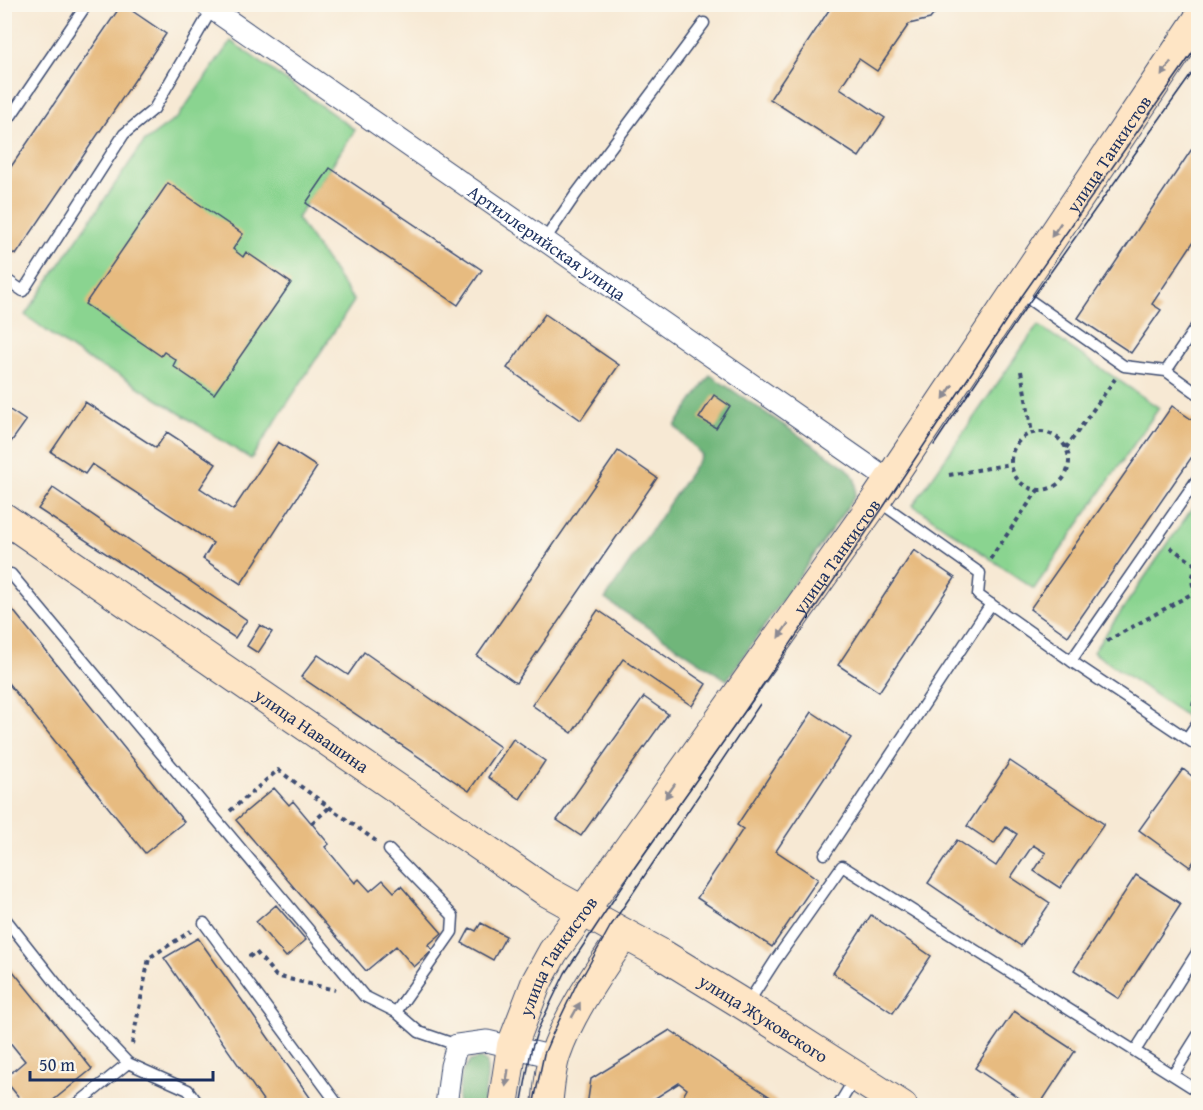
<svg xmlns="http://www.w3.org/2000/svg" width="1203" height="1110" font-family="'Gentium Book Plus',serif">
	<rect width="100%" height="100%" fill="#fbf7ec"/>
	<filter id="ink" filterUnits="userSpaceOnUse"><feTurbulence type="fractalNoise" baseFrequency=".0167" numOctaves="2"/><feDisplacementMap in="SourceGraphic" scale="12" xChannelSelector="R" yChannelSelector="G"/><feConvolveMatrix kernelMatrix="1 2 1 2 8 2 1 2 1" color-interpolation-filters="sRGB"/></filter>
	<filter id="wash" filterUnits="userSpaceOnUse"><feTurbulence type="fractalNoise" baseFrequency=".008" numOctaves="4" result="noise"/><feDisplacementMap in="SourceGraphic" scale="24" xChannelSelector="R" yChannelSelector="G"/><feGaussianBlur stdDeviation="1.35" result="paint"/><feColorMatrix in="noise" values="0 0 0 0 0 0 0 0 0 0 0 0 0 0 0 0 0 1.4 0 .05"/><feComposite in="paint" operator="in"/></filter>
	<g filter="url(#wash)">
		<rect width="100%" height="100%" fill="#f7e9d4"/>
		<path fill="#8ad490" stroke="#528277" stroke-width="1.5" d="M231,41L355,130L297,218L354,301L251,459L120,375C85,363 55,336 25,315L144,142L178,117Z
			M1038,325L1159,408L1034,589L913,505Z
			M1198,500V699L1186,716L1093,652Z"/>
		<path fill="#6fb67a" stroke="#45726c" stroke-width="1.5" d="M710,375L847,468C856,477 857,483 855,496L727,680L605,599L702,455L675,426Z
			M480,1058L487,1063V1079L483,1105H457L462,1073L470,1061Z"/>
		<g id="blocks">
			<path fill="#e7bb80" d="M122,4L166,34L16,255L4,247V177Z
				M833,4H942L930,19L909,24L877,71L859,59L840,88L885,118L859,157L770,99Z
				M1198,140V235L1152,304L1161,310L1131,353L1078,318Z
				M330,168L482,270L458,305L306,203Z
				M168,183L243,234L233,249L243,257L246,252L291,283L214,394L173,366L176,360L164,352L161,356L85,304Z
				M545,314L619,365L581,420L507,368Z
				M714,395L730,406L716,428L699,418Z
				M85,402L156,448L167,432L216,464L200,488L233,510L278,442L317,467L241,584L203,559L213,543L92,464L85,474L51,452Z
				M4,406L26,421L4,452Z
				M1172,406L1198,424V448L1068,636L1030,609Z
				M618,451L657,478L516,683L477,656Z
				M53,488L247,620L235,638L38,509Z
				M914,550L955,578L879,692L838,665Z
				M4,599L184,822L145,853L4,678Z
				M598,610L706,684L692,706L623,659L572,733L532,705Z
				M260,625L272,632L258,653L247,646Z
				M364,652L500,747L469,791L301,677L318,655L348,675Z
				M644,697L668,714L581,836L557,820Z
				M812,712L851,738L776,851L818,879L772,947L697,898L743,829L737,825Z
				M513,739L545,761L520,799L488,777Z
				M1010,761L1104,824L1060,888L1034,871L1046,853L1033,845L1011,877L1050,903L1021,946L928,883L957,840L996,866L1017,834L1006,827L994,844L967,826Z
				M1183,769L1198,781V855L1190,867L1139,830Z
				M274,788L289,805L293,801L329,844L325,847L355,883L359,879L370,891L383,880L394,892L401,886L442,933L428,945L433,950L414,967L396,946L366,971L236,820Z
				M1136,875L1181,904L1119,999L1074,970Z
				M276,905L306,940L286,957L256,922Z
				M871,915L931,956L893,1013L833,973Z
				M481,923L506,936L493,960L462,943L470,928L476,931Z
				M198,938L249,1010L316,1106H267L164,958Z
				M4,960L92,1069L46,1106H26L4,1079L25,1061L4,1035Z
				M1014,1011L1075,1051L1039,1106H1031L975,1068Z
				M670,1030L708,1056L784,1106H694L682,1098L687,1089L679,1083L643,1106H587L591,1079Z"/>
		</g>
	</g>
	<g filter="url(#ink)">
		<use href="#blocks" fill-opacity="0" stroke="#3c4b70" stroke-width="1.5"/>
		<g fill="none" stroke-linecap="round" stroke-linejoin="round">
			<defs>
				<path id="lane" d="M4,126L87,4
					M544,241L576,194L704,23
					M4,278L23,291L124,134L154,109L212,9
					M1017,291L1124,366L1166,371L1198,394
					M1166,371L1198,324
					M878,501L980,573L978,595L1071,661L1198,746
					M11,574L364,996L396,1012L419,1032L457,1045
					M1071,661L1198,478
					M1187,738L1198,722
					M389,850L453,916L452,932L396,1012
					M825,854L991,604
					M4,917L74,1006L128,1063L188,1090L200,1106
					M204,923L339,1106
					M746,1006L775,961L842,866L1198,1091
					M1135,1051L1198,951
					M1173,1075L1198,1035
					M75,1106L128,1063
					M838,1106L855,1078"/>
				<g id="street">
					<path id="s1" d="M205,4L889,480"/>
					<path d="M446,1106L451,1066L457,1045L487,1041L554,1057"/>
				</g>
				<g id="secondary">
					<path id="s2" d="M4,518L546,891L663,955L746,1006L902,1106"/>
					<path id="s3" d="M503,1106L512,1046L537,981L553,952L622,858L876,500L1198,20"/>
					<path d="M547,1106C549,1089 550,1071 555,1055C570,1011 599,972 624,934"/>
				</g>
			</defs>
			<use href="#lane" stroke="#3c4b70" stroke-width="13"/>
			<use href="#street" stroke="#3c4b70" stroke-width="23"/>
			<use href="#secondary" stroke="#3c4b70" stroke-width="32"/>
			<path stroke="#3c4b70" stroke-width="4" stroke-dasharray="4.5 4.5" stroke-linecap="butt" d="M1021,371L1032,433
				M1011 461a29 29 0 1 1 58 0a29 29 0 1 1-58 0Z
				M1066,448L1115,379
				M949,475L1011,464
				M1170,547L1197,566
				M990,559L1038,490
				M1198,565C1191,575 1190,586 1198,595
				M1107,641L1195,592
				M1193,706L1198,677
				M230,811L278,770L376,841
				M312,823L330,807
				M249,957L256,952L276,976L335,990
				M132,1044L149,958L191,931"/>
			<use href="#lane" stroke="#fff" stroke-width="10"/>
			<use href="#street" stroke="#fff" stroke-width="21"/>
			<use href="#secondary" stroke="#fee5c5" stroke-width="30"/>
			<path stroke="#1b2f5e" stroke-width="1.5" d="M934,445L1030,301L1198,65
				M521,1106L531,1051L538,1029L565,973L635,867L745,711L884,506L1022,296L1198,45
				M533,1106L544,1054L553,1033L578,981L585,972L610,927L760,704"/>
		</g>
		<defs><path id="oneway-solid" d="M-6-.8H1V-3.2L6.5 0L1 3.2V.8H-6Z" transform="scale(1.5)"/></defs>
		<g fill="#8c8a92">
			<use href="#oneway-solid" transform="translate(1166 69) rotate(124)"/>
			<use href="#oneway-solid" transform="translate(1056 230) rotate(124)"/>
			<use href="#oneway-solid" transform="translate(948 392) rotate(124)"/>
			<use href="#oneway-solid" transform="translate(783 631) rotate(125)"/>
			<use href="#oneway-solid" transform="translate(670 791) rotate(125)"/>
			<use href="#oneway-solid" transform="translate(576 1010) rotate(-61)"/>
			<use href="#oneway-solid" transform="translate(507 1078) rotate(99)"/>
		</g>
	</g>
	<g text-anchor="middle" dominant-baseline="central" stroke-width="4.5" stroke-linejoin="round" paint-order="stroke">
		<g font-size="18" fill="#1b2f5e" stroke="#fbf7ec">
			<text stroke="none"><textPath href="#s3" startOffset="1136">улица Танкистов</textPath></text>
			<text stroke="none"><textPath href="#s1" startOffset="417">Артиллерийская улица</textPath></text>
			<text stroke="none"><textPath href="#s3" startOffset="650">улица Танкистов</textPath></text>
			<text stroke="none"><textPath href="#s2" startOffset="374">улица Навашина</textPath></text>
			<text stroke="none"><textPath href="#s3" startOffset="162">улица Танкистов</textPath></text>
			<text stroke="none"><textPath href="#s2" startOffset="910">улица Жуковского</textPath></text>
		</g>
	</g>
	<rect width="1203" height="1110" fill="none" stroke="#fbf7ec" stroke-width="24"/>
	<path d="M30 1071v9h183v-9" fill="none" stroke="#1b2f5e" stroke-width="3"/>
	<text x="39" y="1071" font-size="18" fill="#1b2f5e" stroke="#fbf7ec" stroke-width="4.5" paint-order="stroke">50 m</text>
</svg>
